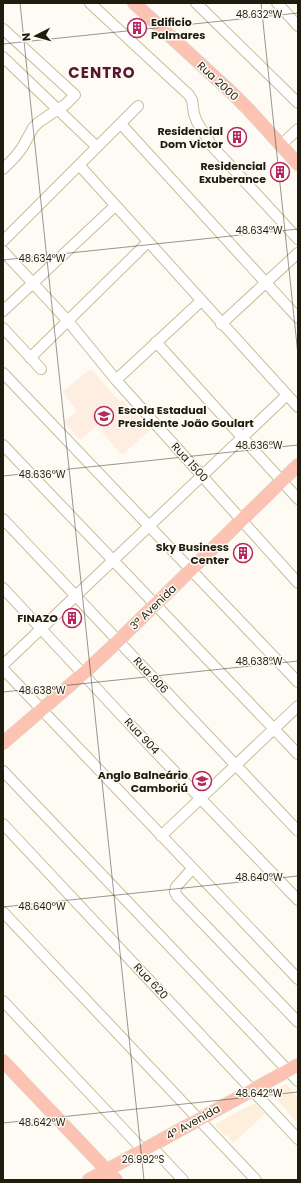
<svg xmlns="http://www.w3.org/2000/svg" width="301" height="1183" font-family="Poppins,sans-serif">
	<rect width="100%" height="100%" fill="#fdfbf4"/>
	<path fill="#fdefdc" d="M286,1084L298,1098V1124L270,1091L275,1087L277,1089Z
		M256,1103L265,1114L233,1143L229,1138L230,1137L227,1134L225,1136L216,1126V1124L237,1112Z"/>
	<path fill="#feeee2" d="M91,369L119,401L122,399L150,430L122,455L101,431L103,429L99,424L80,440L64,422L77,411L62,392Z"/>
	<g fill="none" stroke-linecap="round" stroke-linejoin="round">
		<defs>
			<path id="minor" d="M90,3L189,95L192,100L194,114L197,122L212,146L298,239
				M196,3L298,103
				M277,3L298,26
				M3,29L75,95L66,104L39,122L33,128L22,148L15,157L3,169
				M3,57L97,147
				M121,124L298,318
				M281,145L298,129
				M79,165L298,407
				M3,241L138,106
				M3,251L68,321L116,380L298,583
				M3,311L115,206
				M221,324L298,253
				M3,328L41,369
				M156,342L298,499
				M30,358L148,242
				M3,373L298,682
				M116,380L201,301
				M3,445L298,754
				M3,519L298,831
				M3,588L151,747L298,900
				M3,665L287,395
				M3,669L298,979
				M3,771L298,1081
				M3,824L298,1139
				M161,836L298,706
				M192,869L176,887L175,892L177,896L298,1022
				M3,912L256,1180
				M3,1001L143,1150
				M151,1146L183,1180"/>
			<path id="major" d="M134,3L231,92L249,110L298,164
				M3,743L84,673L118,641L298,465
				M3,1061L116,1180
				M89,1180L298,1065"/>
		</defs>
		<use href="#minor" stroke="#c7bd99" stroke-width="12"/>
		<use href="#major" stroke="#d7d6d4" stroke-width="14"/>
		<use href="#minor" stroke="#fff" stroke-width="10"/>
		<use href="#major" stroke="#fdc3b2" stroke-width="13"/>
	</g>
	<path fill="none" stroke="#201c0e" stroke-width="1" stroke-opacity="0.45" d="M20,3L144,1180M261,3L298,355M3,44L298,13M3,260L298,229M3,476L298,445M3,692L298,661M3,907L298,876M3,1123L298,1092"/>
	<defs>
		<symbol id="building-ring" viewBox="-11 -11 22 22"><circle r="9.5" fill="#fdfbf4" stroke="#b42862" stroke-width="1.5"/><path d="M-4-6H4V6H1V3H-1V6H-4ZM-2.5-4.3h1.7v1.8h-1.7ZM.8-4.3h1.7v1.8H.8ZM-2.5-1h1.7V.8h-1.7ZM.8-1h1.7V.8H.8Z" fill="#b42862"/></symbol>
		<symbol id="school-ring" viewBox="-11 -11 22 22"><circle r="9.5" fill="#fdfbf4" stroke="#b42862" stroke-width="1.5"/><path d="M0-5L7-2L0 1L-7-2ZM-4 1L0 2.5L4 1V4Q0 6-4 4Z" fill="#b42862"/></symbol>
	</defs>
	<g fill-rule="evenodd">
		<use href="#building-ring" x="126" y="17" width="22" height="22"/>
		<use href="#building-ring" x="226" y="126" width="22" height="22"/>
		<use href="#building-ring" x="269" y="161" width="22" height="22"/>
		<use href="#school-ring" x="93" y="405" width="22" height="22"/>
		<use href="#building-ring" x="232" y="542" width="22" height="22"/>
		<use href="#building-ring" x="61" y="607" width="22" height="22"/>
		<use href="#school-ring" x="191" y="770" width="22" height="22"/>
	</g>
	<g text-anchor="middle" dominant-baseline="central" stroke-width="3" stroke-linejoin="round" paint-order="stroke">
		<g font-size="11" font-weight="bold" fill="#201c0e" stroke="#fdfbf4" text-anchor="end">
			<text x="151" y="22" text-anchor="start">Edificio<tspan x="151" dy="13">Palmares</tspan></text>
			<text x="223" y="131">Residencial<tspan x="223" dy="13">Dom Victor</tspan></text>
			<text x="266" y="166">Residencial<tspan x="266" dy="13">Exuberance</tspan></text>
			<text x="118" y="410" text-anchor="start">Escola Estadual<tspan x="118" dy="13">Presidente João Goulart</tspan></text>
			<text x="229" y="547">Sky Business<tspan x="229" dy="13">Center</tspan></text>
			<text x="58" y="618">FINAZO</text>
			<text x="188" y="775">Anglo Balneário<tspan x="188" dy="13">Camboriú</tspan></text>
		</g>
		<g font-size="11" fill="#201c0e" stroke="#fdfbf4">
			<text transform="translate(218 81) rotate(43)">Rua 2000</text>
			<text transform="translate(190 462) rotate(48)">Rua 1500</text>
			<text transform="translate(153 607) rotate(-44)">3ª Avenida</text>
			<text transform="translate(151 675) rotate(47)">Rua 906</text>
			<text transform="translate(142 736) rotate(47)">Rua 904</text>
			<text transform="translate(151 981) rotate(47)">Rua 620</text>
			<text transform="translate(193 1122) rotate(-29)">4ª Avenida</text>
		</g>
		<g font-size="15" font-weight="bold" letter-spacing="1" fill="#58152f" stroke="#fdfbf4">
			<text x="102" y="72">CENTRO</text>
		</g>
	</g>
	<g font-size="10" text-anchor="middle" fill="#201c0e" stroke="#fdfbf4" stroke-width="3" stroke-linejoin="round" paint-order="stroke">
		<text x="259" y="18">48.632°W</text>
		<text x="259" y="234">48.634°W</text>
		<text x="42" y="262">48.634°W</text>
		<text x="259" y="449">48.636°W</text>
		<text x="42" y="478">48.636°W</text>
		<text x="259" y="665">48.638°W</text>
		<text x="42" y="694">48.638°W</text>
		<text x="259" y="881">48.640°W</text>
		<text x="42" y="910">48.640°W</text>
		<text x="259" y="1097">48.642°W</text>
		<text x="42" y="1126">48.642°W</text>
		<text x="143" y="1163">26.992°S</text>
	</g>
	<rect width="301" height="1183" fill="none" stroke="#201c0e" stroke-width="8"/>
	<g transform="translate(36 36) rotate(264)" stroke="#fdfbf4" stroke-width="3" paint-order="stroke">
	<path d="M0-3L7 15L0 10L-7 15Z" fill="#201c0e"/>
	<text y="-6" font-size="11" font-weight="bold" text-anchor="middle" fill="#201c0e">N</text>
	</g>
</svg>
